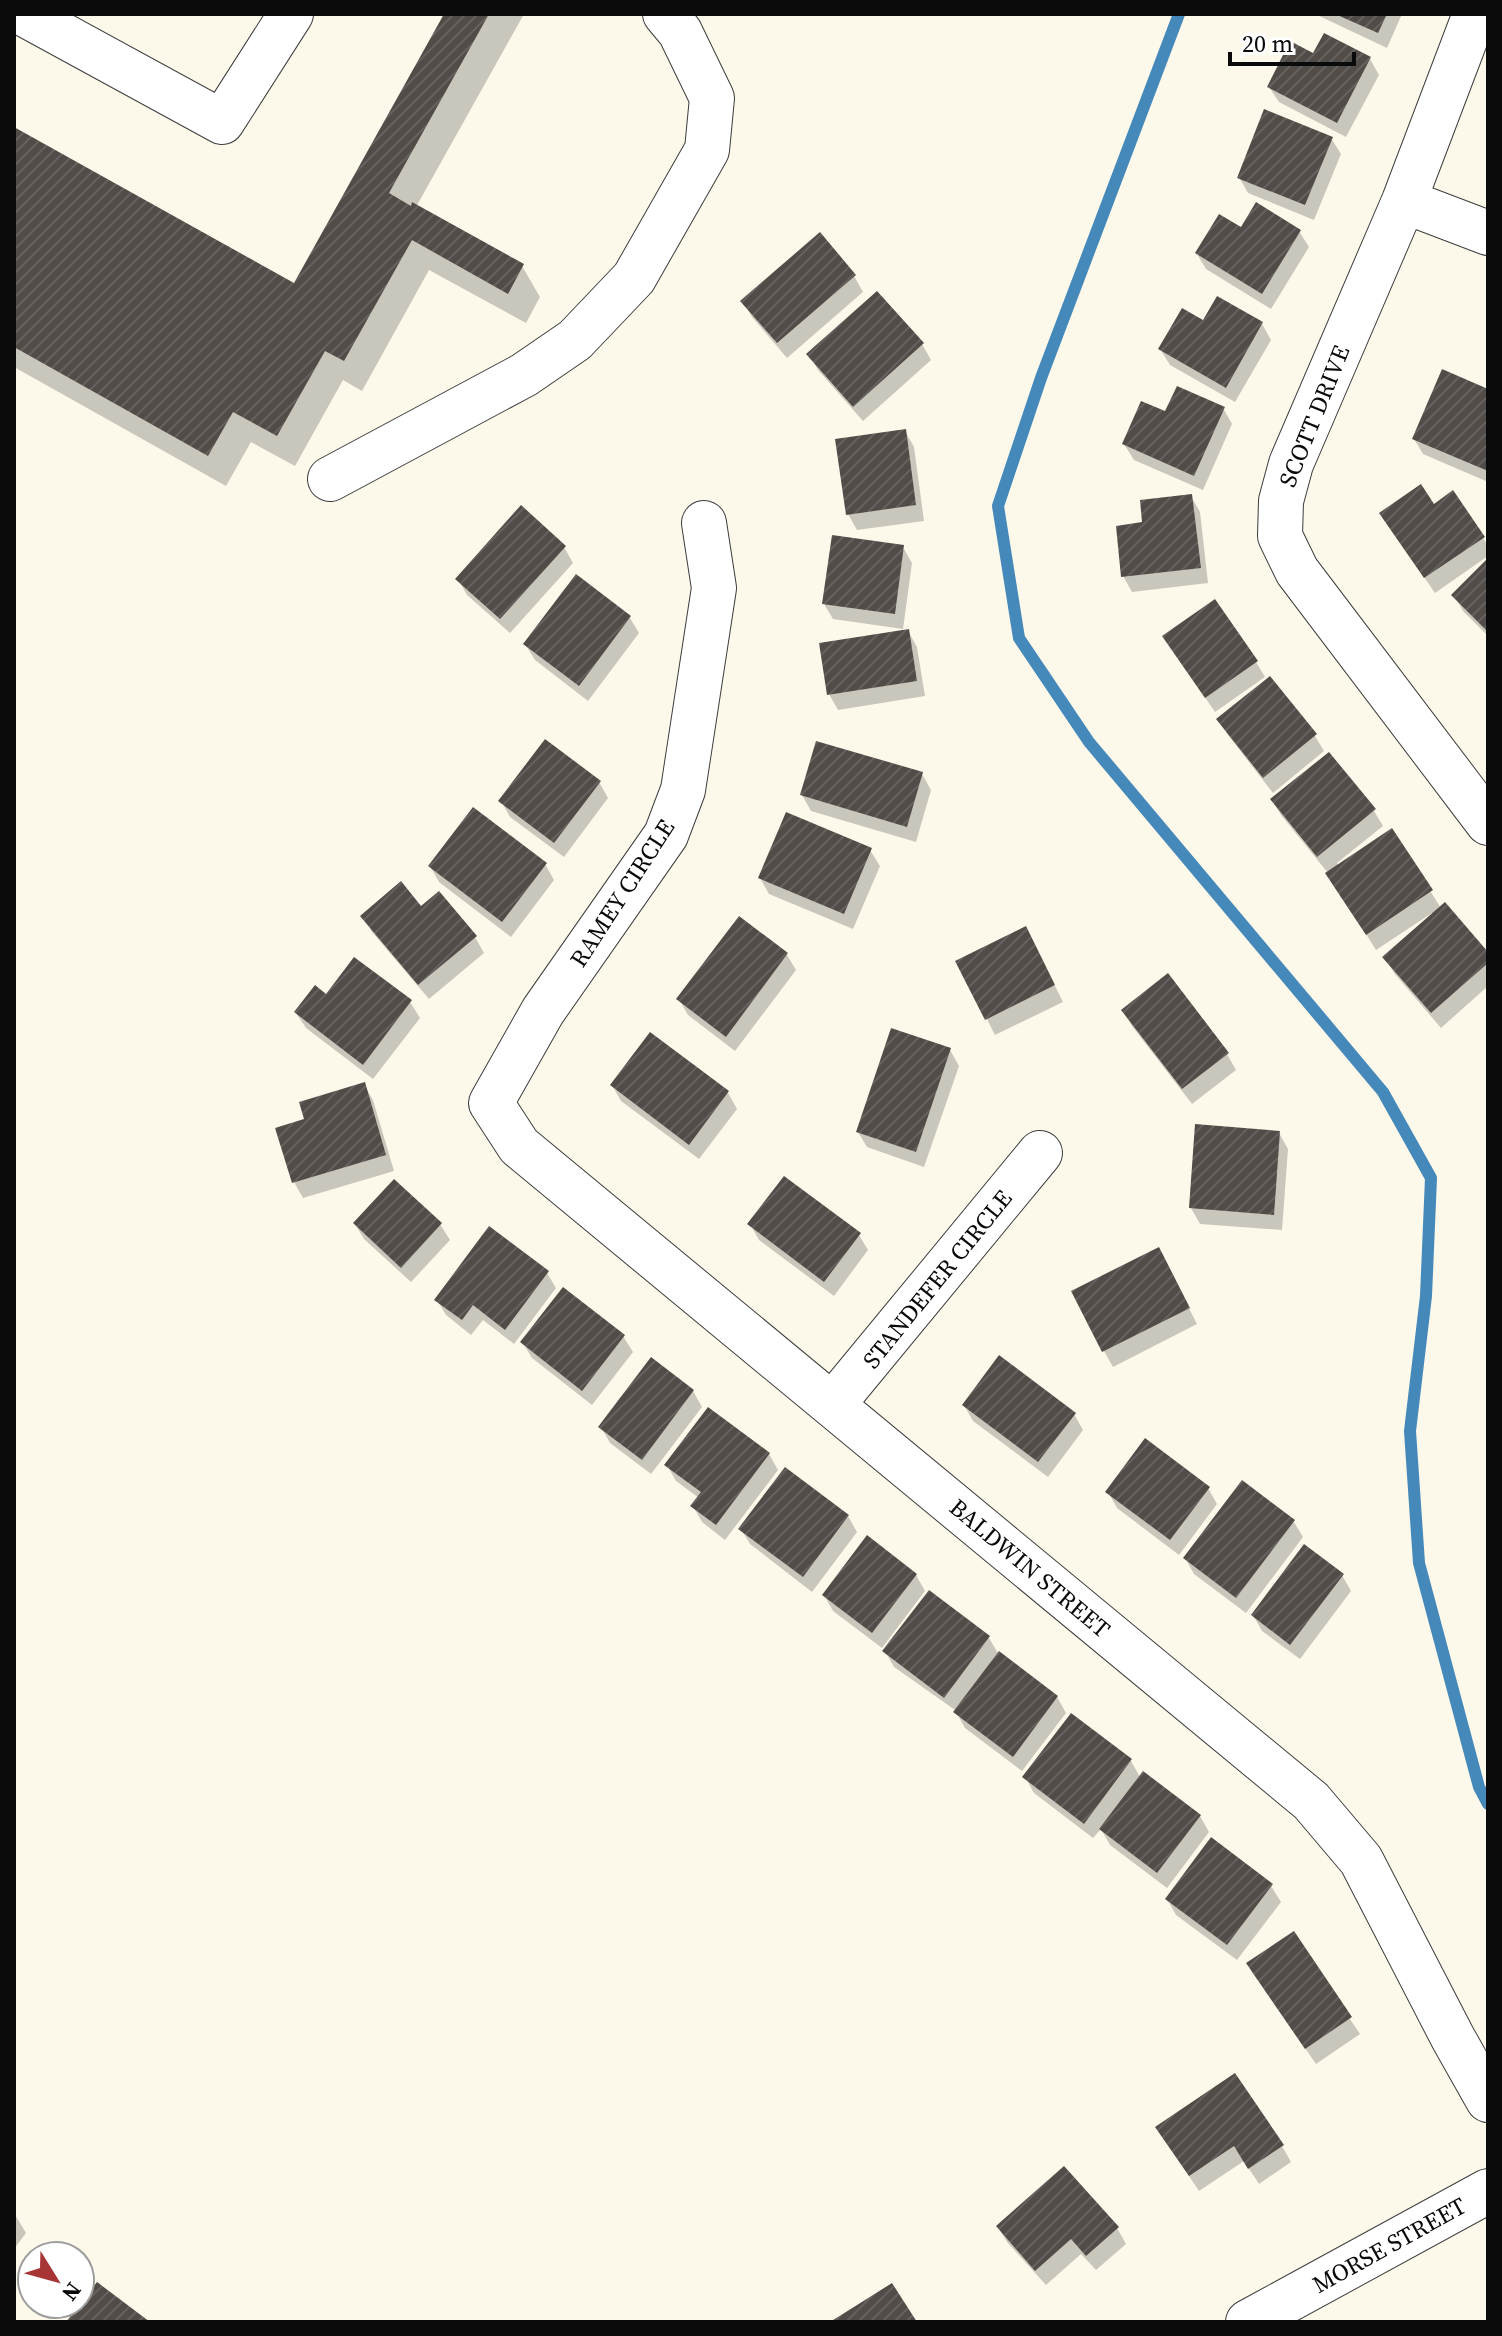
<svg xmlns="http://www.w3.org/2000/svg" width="1502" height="2336" font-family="'Source Serif 4',serif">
	<defs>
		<pattern id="building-hatch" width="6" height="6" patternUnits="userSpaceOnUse" patternTransform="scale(2)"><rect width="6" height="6" fill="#514c48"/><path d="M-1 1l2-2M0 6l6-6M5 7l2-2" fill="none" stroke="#65615e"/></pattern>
	</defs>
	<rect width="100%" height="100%" fill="#fcf9ea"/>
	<path fill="#0003" d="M447,14H524L416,207L522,266L540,297L526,323L429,270L362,391L343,380L295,466L251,442L226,486L14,367V129L295,286Z
		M1315,14H1402L1387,48Z
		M1314,56L1370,59L1379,75L1346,137L1279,102L1269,87Z
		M1331,138L1341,154L1314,220L1248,193L1239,177Z
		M1241,230L1299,231L1309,247L1271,309L1206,269L1197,254Z
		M854,276L863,292L787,358L752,317L743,301Z
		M1262,324L1271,340L1235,402L1170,365L1160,349Z
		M922,344L931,360L863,421L818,370L809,355Z
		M1488,391V482L1423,454L1414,439Z
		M1223,408L1232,424L1203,490L1134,460L1124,444L1166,414Z
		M905,431L914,447L924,521L857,530L848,514Z
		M1191,496L1200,512L1208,583L1132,592L1123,576L1145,524Z
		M1433,507L1483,538L1488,546V556L1435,593L1391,529Z
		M564,547L573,563L510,633L467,595L458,579Z
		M903,547L912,563L903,629L833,619L824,604Z
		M1488,560V636L1463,611L1454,595Z
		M576,577L630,618L639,633L588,701L535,660L525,644Z
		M908,631L917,647L925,696L838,710L829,694Z
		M1174,652L1256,662L1265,677L1215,712Z
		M1270,679L1315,736L1324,751L1273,793L1228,735L1219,720Z
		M1329,754L1374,811L1383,826L1337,863L1339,866L1392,831L1441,908L1488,955V986L1441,1028L1394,973L1385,957L1433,915L1432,913L1376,950L1328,873L1281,815L1272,800Z
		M922,774L931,790L916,842L811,811L802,795Z
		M599,782L608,798L564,857L510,817L501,801Z
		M870,850L880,866L853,929L769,894L760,878Z
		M545,864L554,880L511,937L439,882L430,866Z
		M421,908L475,937L484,953L429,999L372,932L363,916Z
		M739,919L787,955L796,970L735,1051L688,1015L679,999Z
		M1034,944L1063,1002L995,1035L958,962Z
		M327,997L410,1002L420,1018L373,1079L306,1028L296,1013Z
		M1123,1010L1227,1054L1236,1070L1192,1104L1132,1026Z
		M650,1034L728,1093L737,1109L699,1159L621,1101L612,1085Z
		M950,1050L959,1066L924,1167L867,1147L858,1132Z
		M364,1085L373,1100L394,1171L303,1198L294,1182L307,1120Z
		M1279,1133L1288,1149L1282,1230L1200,1224L1191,1208Z
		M355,1224H440L450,1240L411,1282L364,1239Z
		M750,1224L859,1235L868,1250L834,1296L759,1240Z
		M1167,1265L1197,1324L1113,1367L1104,1351Z
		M547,1273L556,1288L514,1344L483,1320L471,1335L446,1315L437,1300Z
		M623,1336L633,1352L592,1405L532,1358L523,1343Z
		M693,1391L702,1407L651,1474L610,1443L601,1427Z
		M964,1405L1074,1414L1083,1430L1048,1477L973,1421Z
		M769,1454L778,1470L725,1540L702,1522L693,1506L699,1498L676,1481L667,1465Z
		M1208,1488L1217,1504L1179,1555L1117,1508L1108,1492Z
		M848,1516L857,1532L812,1592L750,1544L741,1529Z
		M1294,1522L1303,1537L1246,1613L1194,1574L1185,1558Z
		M916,1575L925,1591L882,1648L833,1611L824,1595Z
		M1342,1575L1351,1591L1300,1659L1262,1631L1253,1615Z
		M989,1638L999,1655L1057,1697L1066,1713L1022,1771L965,1728L955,1710L894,1667L885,1651Z
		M1071,1716L1131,1761L1140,1777L1200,1816L1209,1832L1167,1888L1110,1845L1101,1829L1093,1838L1034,1793L1025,1777Z
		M1271,1886L1281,1902L1237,1960L1176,1915L1167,1899Z
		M1293,1934L1360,2034L1316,2064L1258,1979Z
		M1167,2143L1282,2146L1291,2162L1259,2184L1244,2161L1199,2191Z
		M14,2213L26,2233L14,2249Z
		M998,2227L1117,2228L1126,2244L1096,2270L1081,2254L1046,2285L1007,2242Z"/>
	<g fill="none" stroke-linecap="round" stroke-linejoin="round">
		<path stroke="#4588ba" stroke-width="12" d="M1179,14L1041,378L998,506L1019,638L1089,742L1383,1092L1431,1178L1426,1296L1410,1431L1419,1563L1479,1787L1488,1804"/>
	</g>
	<path fill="url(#building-hatch)" d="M444,14H489L389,193L411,206L412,202L524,264L508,294L412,240L344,361L325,351L277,436L233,412L208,456L14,347V127L294,283Z
		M1335,14H1387L1378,33Z
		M1324,33L1371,57L1337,123L1267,87L1290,41L1313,53Z
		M1264,109L1333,137L1305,205L1237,178Z
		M1256,202L1301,230L1262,294L1195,253L1219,214L1241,227Z
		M820,232L856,275L777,343L740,301Z
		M877,291L924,343L853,407L806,354Z
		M1217,296L1263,322L1226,388L1158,349L1182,308L1203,320Z
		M1442,369L1488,389V471L1412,439Z
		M1177,386L1225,407L1194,476L1122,444L1141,401L1165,411Z
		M906,429L916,505L846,515L835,439Z
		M1421,484L1434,504L1453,490L1485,537L1424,578L1379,513Z
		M1192,494L1201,568L1121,577L1116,526L1142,522L1140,500Z
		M521,505L566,546L500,619L455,579Z
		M832,535L904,545L895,614L822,604Z
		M1488,558V632L1451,595Z
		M576,574L631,616L579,686L523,644Z
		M1215,599L1258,661L1205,698L1162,636Z
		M909,629L917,681L827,695L819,643Z
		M1270,676L1317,734L1263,778L1216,719Z
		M545,739L601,781L554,843L498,801Z
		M816,741L923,772L907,827L800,795Z
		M1329,752L1376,809L1317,857L1270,799Z
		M473,807L547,863L502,922L428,866Z
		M786,812L872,848L844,914L758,878Z
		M1392,828L1433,890L1366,935L1325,873Z
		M401,881L421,906L439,891L477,936L418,985L360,916Z
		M1445,902L1488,952V963L1431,1013L1382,957Z
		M739,916L788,953L726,1037L676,999Z
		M1026,926L1055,985L985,1020L955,961Z
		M354,957L412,1000L363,1065L294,1012L315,985L326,994Z
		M1168,973L1229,1053L1182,1089L1121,1010Z
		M891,1028L951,1048L916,1152L856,1132Z
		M650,1032L729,1091L689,1145L610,1085Z
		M365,1082L386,1155L292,1183L275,1128L304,1119L299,1102Z
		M1195,1124L1280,1131L1274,1215L1189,1208Z
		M784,1176L861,1233L824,1282L747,1224Z
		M394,1179L442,1223L401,1268L353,1223Z
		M489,1226L549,1271L505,1330L473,1305L462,1320L434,1300Z
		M1159,1247L1190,1308L1102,1352L1071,1291Z
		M563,1287L625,1335L582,1391L520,1342Z
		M999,1355L1076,1413L1038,1462L962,1405Z
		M651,1357L694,1390L642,1460L598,1427Z
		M708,1407L770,1453L716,1525L690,1506L701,1492L664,1465Z
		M1145,1438L1210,1487L1170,1540L1105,1492Z
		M785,1467L849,1515L803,1577L738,1529Z
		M1242,1480L1295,1520L1236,1598L1183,1558Z
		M867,1535L917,1574L872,1633L822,1595Z
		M1304,1544L1344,1574L1290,1645L1251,1615Z
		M929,1590L990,1636L944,1698L882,1651Z
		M999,1651L1058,1696L1013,1757L953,1712Z
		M1071,1713L1132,1759L1084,1824L1022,1777Z
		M1143,1771L1201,1815L1157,1873L1099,1829Z
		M1211,1837L1273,1884L1227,1945L1165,1899Z
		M1294,1931L1352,2017L1305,2049L1246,1963Z
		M1235,2073L1284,2145L1248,2169L1234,2146L1189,2176L1155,2127Z
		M1064,2166L1119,2227L1086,2256L1071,2239L1035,2271L996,2226Z
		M97,2282L150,2322H66Z
		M892,2283L917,2322H830Z"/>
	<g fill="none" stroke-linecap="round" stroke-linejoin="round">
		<defs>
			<path id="minor" d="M24,14L222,122L291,14
				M1475,14L1404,201L1291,464L1281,501L1280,536L1297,571L1488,823
				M1404,201L1488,233
				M330,479L524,375L575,340L634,278L707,150L712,98L680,32L665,14
				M704,523L714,588L683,790L666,835L543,1011L491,1103L519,1146L1311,1801L1361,1860L1453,2038L1488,2100
				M833,1404L1040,1153
				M1248,2322L1488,2191"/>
		</defs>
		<use href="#minor" stroke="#3d3d3d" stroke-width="46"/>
		<use href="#minor" stroke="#fff" stroke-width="44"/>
	</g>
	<g text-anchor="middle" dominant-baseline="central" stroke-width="8" stroke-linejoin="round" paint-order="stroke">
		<g font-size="24" fill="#0a0a0a" stroke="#fff">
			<text transform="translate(1314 416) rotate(-68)">SCOTT DRIVE</text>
			<text transform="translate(622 893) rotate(-57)">RAMEY CIRCLE</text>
			<text transform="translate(937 1279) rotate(-51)">STANDEFER CIRCLE</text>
			<text transform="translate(1030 1568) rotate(40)">BALDWIN STREET</text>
			<text transform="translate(1389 2245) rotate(-29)">MORSE STREET</text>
		</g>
	</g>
	<rect width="1502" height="2336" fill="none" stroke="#0a0a0a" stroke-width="32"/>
	<g transform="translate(56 2280) rotate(127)"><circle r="38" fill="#ffffff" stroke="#9d9d9d" stroke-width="2"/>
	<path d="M0-6L14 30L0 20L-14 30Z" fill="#a73536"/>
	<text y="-12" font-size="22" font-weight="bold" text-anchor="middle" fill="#0a0a0a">N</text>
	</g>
	<path d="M1230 52v12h124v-12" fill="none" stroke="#0a0a0a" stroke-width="4"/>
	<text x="1242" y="52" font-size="24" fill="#0a0a0a" stroke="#ffffff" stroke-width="6" paint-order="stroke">20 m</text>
</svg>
